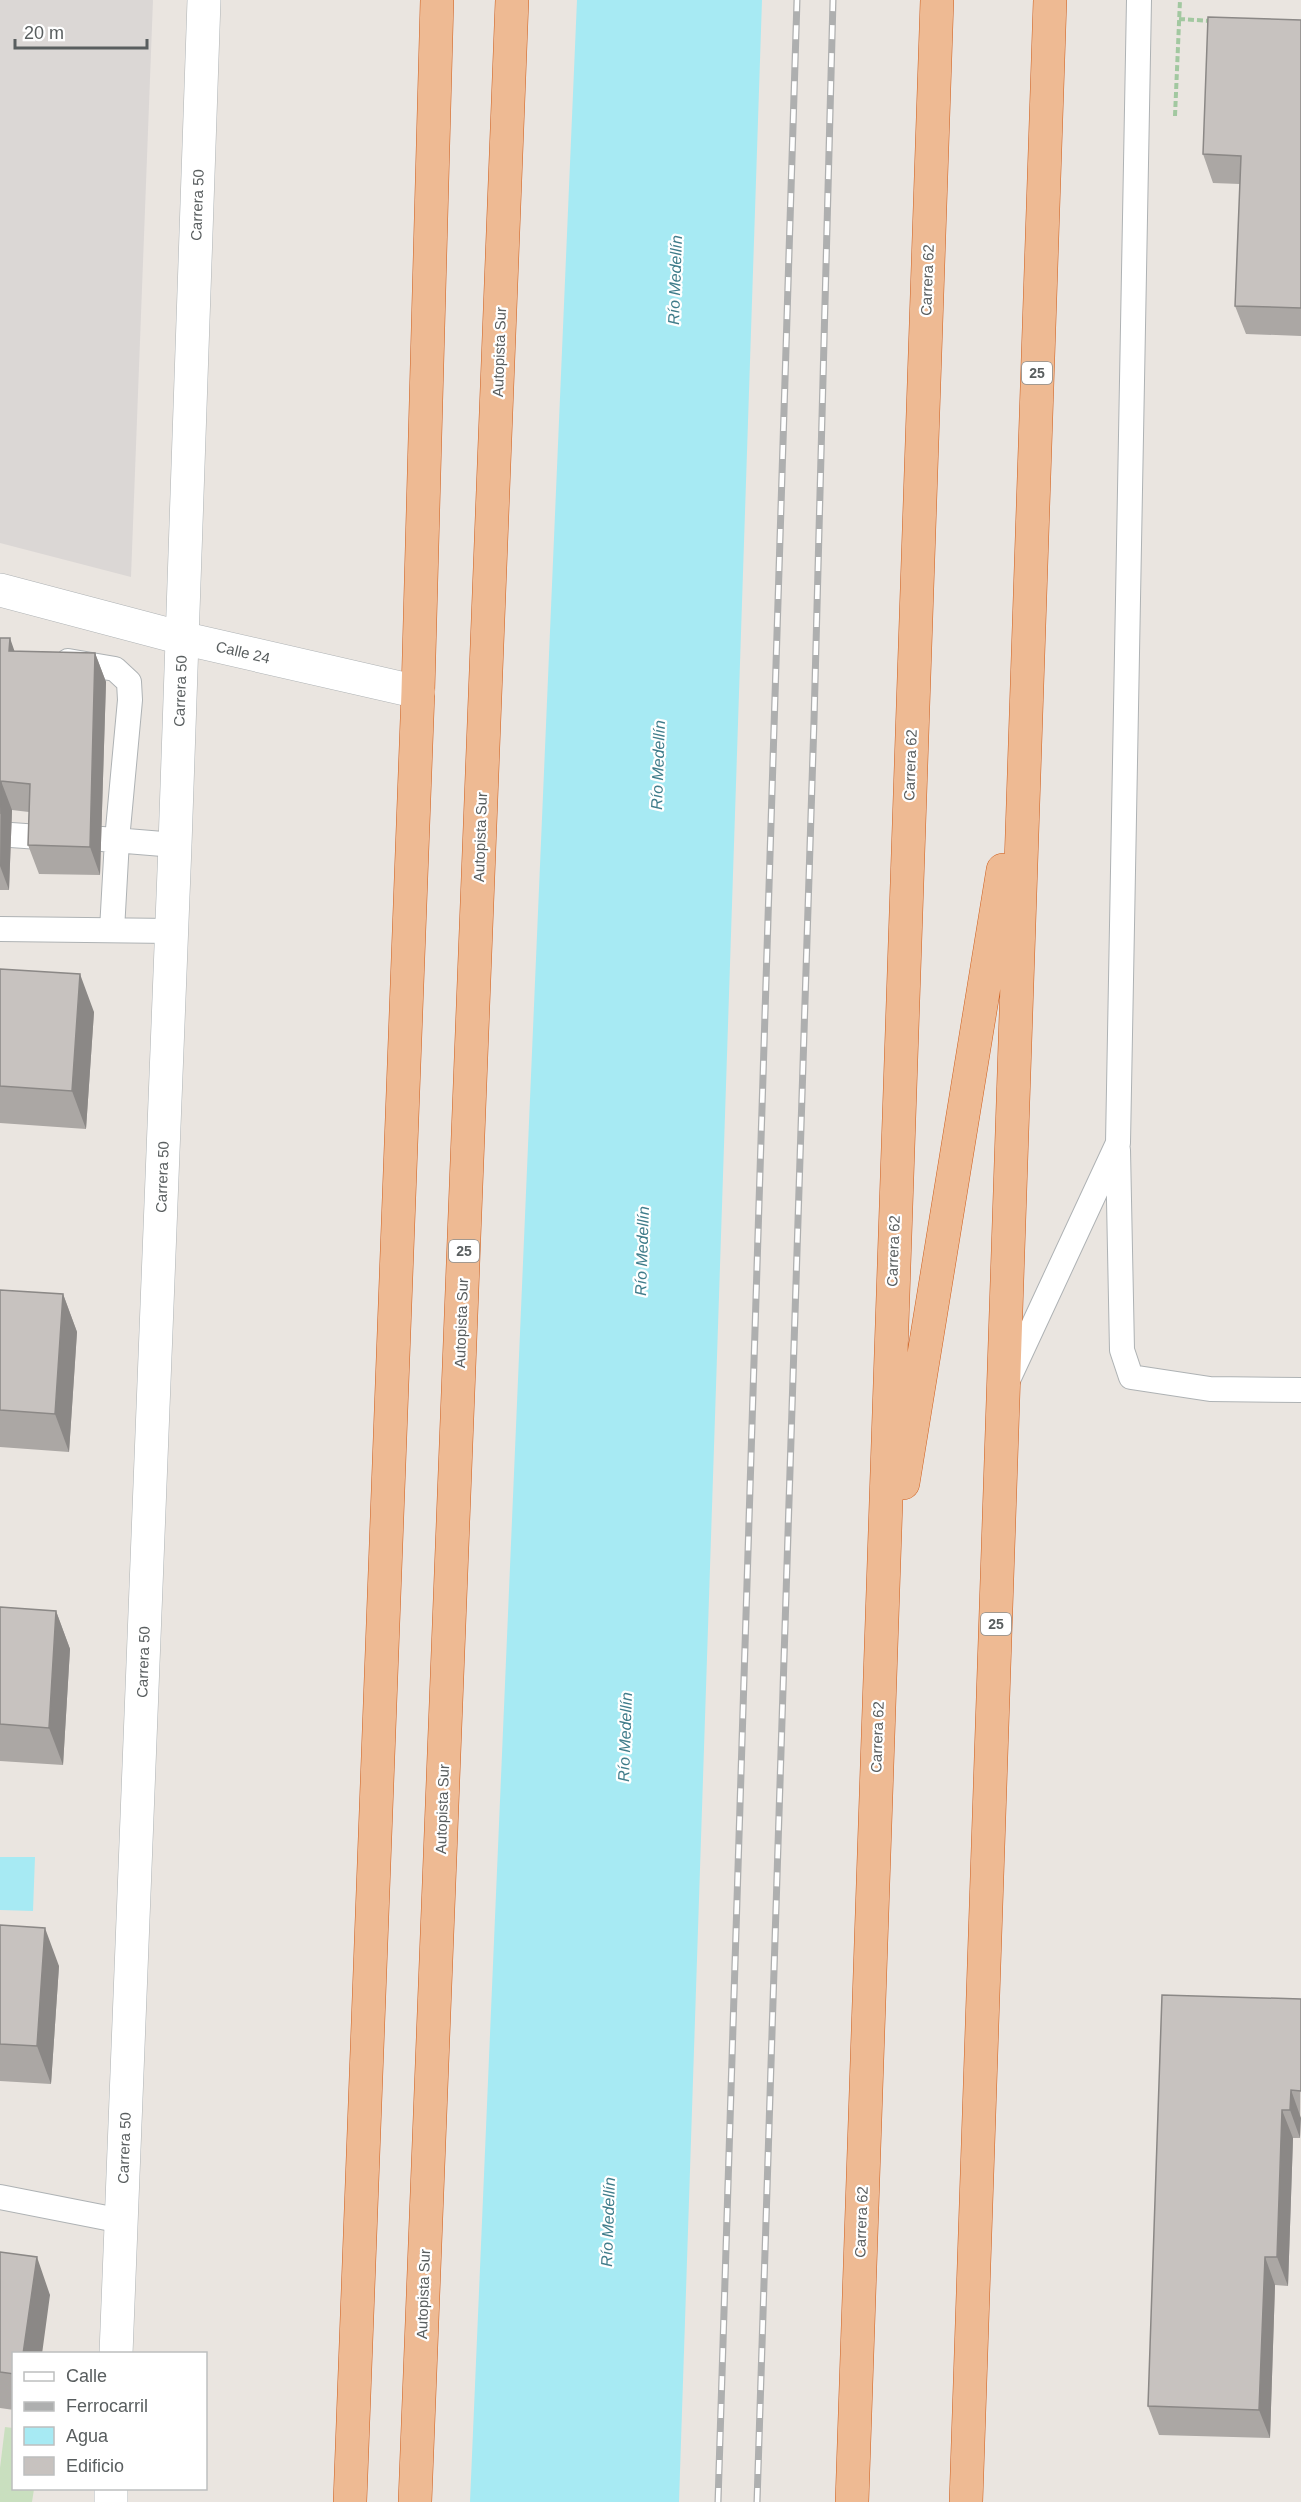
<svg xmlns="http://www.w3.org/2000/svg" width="1301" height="2502" font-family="Arial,sans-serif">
	<rect width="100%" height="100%" fill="#eae5e0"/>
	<path fill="#dbd7d5" d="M0,0H153L131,577L0,543Z"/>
	<path fill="#c9dfbf" d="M5,2427L13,2428L14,2488L34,2489L32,2502H0V2468Z"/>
	<path fill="#a7eaf3" d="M577,0H762L679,2502H470Z
		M0,1857H35L33,1911L0,1910Z"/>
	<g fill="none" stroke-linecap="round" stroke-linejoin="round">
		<defs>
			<path id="lane" d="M68,661L115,669L129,682L130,700L117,840L112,930
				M11,835L39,837
				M102,839L175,845
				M0,929L172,931
				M1118,1150L1122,1350L1131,1377L1210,1389L1301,1390
				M1007,1382L1118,1143L1139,0
				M0,2197L122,2221"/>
			<path id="street" d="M0,590L182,638L418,692"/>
			<path id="secondary" d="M116,2354L175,845L204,0
				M111,2502V2488"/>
			<path id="highway" d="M903,1483L1003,870
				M350,2502L418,692L437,0
				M415,2502L512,0
				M852,2502L937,0
				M966,2502L1050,0"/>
		</defs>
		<use href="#lane" stroke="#aeb2b4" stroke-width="26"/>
		<use href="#street" stroke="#aeb2b4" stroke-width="34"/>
		<use href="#secondary" stroke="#adb2b4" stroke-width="34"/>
		<use href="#highway" stroke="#ce5d1c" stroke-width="34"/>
		<path stroke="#a2c8a0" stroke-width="4" stroke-dasharray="6 3" stroke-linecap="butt" d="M1179,19L1212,21
			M1175,116L1180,0"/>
		<use href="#lane" stroke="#fff" stroke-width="24"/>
		<use href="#street" stroke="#fff" stroke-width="33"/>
		<use href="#secondary" stroke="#fff" stroke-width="33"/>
		<use href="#highway" stroke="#eeba93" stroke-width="33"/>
		<defs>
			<path id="rail" d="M718,2502L797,0
				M757,2502L814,721L833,0"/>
		</defs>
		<use href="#rail" stroke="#aeafaf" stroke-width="7"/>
		<use href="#rail" stroke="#fff" stroke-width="4.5" stroke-dasharray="14" stroke-linecap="butt"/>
	</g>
	<path fill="#aba7a4" d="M1301,20V336L1246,334L1235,306L1240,184L1213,183L1203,154Z
		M0,638L14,651L95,653L106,682L100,875L39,874L28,845L29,812L12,810L9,890H0Z
		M0,969L94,1012L86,1129L0,1123Z
		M0,1290L63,1294L77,1332L69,1452L0,1447Z
		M0,1607L56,1611L70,1649L63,1765L0,1761Z
		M0,1925L59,1966L51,2084L0,2081Z
		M1301,1999L1300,2138H1293L1288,2286L1275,2285L1270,2438L1159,2435L1148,2406Z
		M0,2252L50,2295L14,2354V2410L0,2408Z"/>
	<path fill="#8b8886" d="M10,638L20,667L9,651Z
		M95,653L106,682L100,875L90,847Z
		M1,781L12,810L9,890L0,866Z
		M80,974L94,1012L86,1129L72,1091Z
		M63,1294L77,1332L69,1452L55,1414Z
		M56,1611L70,1649L63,1765L49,1728Z
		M45,1928L59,1966L51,2084L37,2046Z
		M1291,2090L1301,2118L1300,2138L1290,2110Z
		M1282,2110L1293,2138L1288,2286L1277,2257Z
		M37,2257L50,2295L42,2354H23Z
		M1265,2257L1275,2285L1270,2438L1259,2410Z"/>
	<path fill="#c7c2bf" stroke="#8b8886" stroke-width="1.5" d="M1208,17L1301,20V308L1235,306L1241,156L1203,154Z
		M0,638H10L9,651L95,653L90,847L28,845L30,784L1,781L0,814Z
		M0,969L80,974L72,1091L0,1086Z
		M0,1290L63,1294L55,1414L0,1410Z
		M0,1607L56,1611L49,1728L0,1724Z
		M0,1925L45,1928L37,2046L0,2044Z
		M1162,1995L1301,1999V2091L1291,2090L1290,2110H1282L1277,2257H1265L1259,2410L1148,2406Z
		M0,2252L37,2257L23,2354H14V2374L0,2372Z"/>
	<g text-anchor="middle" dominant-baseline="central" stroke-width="4.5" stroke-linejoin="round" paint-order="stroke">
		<g fill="#fff" stroke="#8b8e8f" stroke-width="1.5">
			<rect x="1022" y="362" width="30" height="22" rx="4.5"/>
			<rect x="449" y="1240" width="30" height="22" rx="4.5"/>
			<rect x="981" y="1613" width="30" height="22" rx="4.5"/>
		</g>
		<g font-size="14" font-weight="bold" fill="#595e5f">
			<text x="1037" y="373">25</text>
			<text x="464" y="1251">25</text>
			<text x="996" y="1624">25</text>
		</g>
		<g font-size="15" fill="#595e5f" stroke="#fff">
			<text transform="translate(197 205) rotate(-88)">Carrera 50</text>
			<text transform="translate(927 280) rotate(-88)">Carrera 62</text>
			<text transform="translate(499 352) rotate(-88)">Autopista Sur</text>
			<text transform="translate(243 652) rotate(13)">Calle 24</text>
			<text transform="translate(180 691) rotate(-88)">Carrera 50</text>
			<text transform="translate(910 765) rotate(-88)">Carrera 62</text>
			<text transform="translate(480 837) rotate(-88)">Autopista Sur</text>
			<text transform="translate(162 1177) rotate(-88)">Carrera 50</text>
			<text transform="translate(893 1251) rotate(-88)">Carrera 62</text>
			<text transform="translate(461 1323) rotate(-88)">Autopista Sur</text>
			<text transform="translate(143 1662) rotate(-88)">Carrera 50</text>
			<text transform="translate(877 1737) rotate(-88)">Carrera 62</text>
			<text transform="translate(442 1809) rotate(-88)">Autopista Sur</text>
			<text transform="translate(124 2148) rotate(-88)">Carrera 50</text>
			<text transform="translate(861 2222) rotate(-88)">Carrera 62</text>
			<text transform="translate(423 2294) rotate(-88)">Autopista Sur</text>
		</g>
		<g font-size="16" font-style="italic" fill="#3f7c8a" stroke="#fff">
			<text transform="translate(675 280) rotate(-88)">Río Medellín</text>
			<text transform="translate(658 765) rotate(-88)">Río Medellín</text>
			<text transform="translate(642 1251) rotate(-88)">Río Medellín</text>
			<text transform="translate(625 1737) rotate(-88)">Río Medellín</text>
			<text transform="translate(608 2222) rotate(-88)">Río Medellín</text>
		</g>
	</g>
	<rect x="12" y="2352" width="195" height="138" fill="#ffffff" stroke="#bdbfbf" stroke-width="1.5"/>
	<rect x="24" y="2372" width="30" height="9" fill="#ffffff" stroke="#bdbfbf" stroke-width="1.5"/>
	<text x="66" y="2382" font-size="18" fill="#595e5f">Calle</text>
	<rect x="24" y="2402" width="30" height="9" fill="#aeafaf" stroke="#bdbfbf" stroke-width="1.5"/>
	<text x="66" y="2412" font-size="18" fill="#595e5f">Ferrocarril</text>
	<rect x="24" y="2427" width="30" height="18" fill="#a7eaf3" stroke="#bdbfbf" stroke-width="1.5"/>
	<text x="66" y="2442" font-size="18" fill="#595e5f">Agua</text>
	<rect x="24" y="2457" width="30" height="18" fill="#c7c2bf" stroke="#bdbfbf" stroke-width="1.5"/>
	<text x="66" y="2472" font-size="18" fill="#595e5f">Edificio</text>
	<path d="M15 39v9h132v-9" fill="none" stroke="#595e5f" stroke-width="3"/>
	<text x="24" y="39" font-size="18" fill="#595e5f" stroke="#ffffff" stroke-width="4.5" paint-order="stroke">20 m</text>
</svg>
